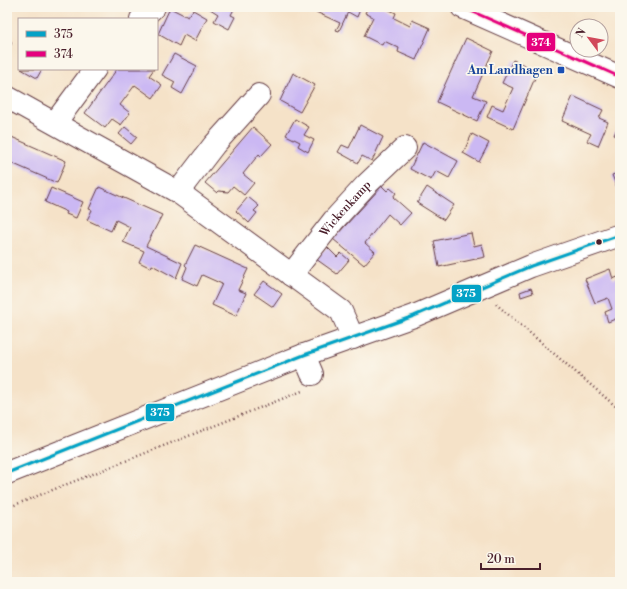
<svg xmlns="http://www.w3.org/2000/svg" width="627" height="589" font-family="'Libre Bodoni',serif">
	<rect width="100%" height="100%" fill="#fbf7ec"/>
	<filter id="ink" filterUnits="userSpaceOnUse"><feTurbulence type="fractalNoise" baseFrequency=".025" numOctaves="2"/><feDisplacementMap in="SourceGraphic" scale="8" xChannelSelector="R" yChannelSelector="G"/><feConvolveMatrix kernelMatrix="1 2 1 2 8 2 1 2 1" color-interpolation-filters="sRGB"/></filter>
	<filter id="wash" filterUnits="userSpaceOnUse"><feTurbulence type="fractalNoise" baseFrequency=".012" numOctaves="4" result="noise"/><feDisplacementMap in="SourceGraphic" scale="16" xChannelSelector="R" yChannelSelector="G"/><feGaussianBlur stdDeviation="0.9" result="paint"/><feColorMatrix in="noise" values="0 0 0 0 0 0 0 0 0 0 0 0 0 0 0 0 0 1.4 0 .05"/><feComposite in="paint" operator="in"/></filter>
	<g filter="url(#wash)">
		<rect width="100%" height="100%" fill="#f5e2c8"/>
		<g id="blocks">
			<path fill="#cbb8f3" d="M207,7H235L231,15L235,17L229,29L214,21L218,14Z
				M305,7H361L357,17L348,12L339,31L336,30L340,23Z
				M368,7H383L396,13L394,18L410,26L412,20L430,28L416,60L398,52L399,48L384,41L382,45L364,36L373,17L365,13Z
				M170,8L188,17L193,10L207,18L195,41L184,35L179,46L158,34Z
				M466,38L493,51L473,96L486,101L477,121L437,102Z
				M7,40L12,42L7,54Z
				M174,54L197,66L182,94L172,88L175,82L162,75Z
				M513,60L538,71L513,129L487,117L492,105L503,110L513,88L502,83Z
				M21,69H42L37,78Z
				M117,69H154L149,76L162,85L153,98L135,85L120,105L130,113L121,125L112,119L105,128L85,113Z
				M293,73L315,85L300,112L280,101Z
				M573,96L603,110L599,118L608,122L598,146L587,141L591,134L562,121Z
				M295,119L309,127L304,135L314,140L308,152L298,146L300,142L286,135Z
				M620,122V137L614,135Z
				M360,125L383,137L372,161L362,156L358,163L338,152L342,145L349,148Z
				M125,127L137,137L131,144L119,134Z
				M253,127L272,144L261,156L259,154L243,174L254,183L244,195L233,186L228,192L219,191L217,193L205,183Z
				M472,134L489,143L479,162L463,153Z
				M7,135L66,161L57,183L7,161Z
				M423,142L458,161L449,178L436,171L431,180L410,169Z
				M620,172V195L612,175Z
				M382,186L387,191L390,188L396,193L393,197L411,213L400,225L388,214L365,243L375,252L364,265L333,239Z
				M99,187L162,215L146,246L182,263L176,278L152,265L151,268L139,262L144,251L123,242L130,227L116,220L111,231L87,220L92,210L89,209Z
				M427,187L454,205L444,220L417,203Z
				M51,188L83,202L76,218L66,214L67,212L45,202Z
				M248,197L259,206L254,211L257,213L249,223L236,211Z
				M471,233L474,246L482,244L485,257L439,267L434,241Z
				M195,245L248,269L238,290L246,293L236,316L212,305L222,284L202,275L197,286L182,279L187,267L185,265Z
				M327,247L337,257L341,253L349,260L337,274L316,259Z
				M610,269L613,279L620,276V317L608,322L605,312L612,309L608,298L595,303L585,279Z
				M264,281L282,294L273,307L254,294Z
				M531,288L533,293L521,297L520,292Z"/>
		</g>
	</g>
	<g filter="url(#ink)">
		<use href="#blocks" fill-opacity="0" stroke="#643c43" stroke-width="1"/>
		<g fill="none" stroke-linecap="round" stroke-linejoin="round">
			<defs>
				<g id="minor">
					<path d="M141,19L154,7"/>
					<path d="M7,97L178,192L341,311L353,338"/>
					<path d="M55,123L95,69"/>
					<path d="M178,192L214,145L259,95"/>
					<path id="s1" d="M291,275L334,220L366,185L405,148"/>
					<path d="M304,355L312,374"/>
				</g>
				<path id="major" d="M462,7L620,77
					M7,473L304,355L414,316L531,266L620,235"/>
			</defs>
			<use href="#minor" stroke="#643c43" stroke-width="24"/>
			<use href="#major" stroke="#643c43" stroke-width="24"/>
			<path stroke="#643c43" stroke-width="2.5" stroke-dasharray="1 3" stroke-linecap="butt" d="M496,304L620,410
				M7,508L302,391"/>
			<use href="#minor" stroke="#fff" stroke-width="22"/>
			<use href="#major" stroke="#fff" stroke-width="22"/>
			<defs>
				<path id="bus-1" d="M7,473L304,355L414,316L531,266L620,235"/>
				<path id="bus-2" d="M462,7L620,77"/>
			</defs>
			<use href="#bus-1" stroke="#fbf7ec" stroke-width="6"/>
			<use href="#bus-2" stroke="#fbf7ec" stroke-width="6"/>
			<use href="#bus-1" stroke="#04a2c6" stroke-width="3"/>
			<use href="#bus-2" stroke="#e5007d" stroke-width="3"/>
		</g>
	</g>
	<rect fill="#1a4fb4" stroke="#fbf7ec" stroke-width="1.5" x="557" y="66" width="8" height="8" rx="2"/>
	<circle fill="#4a1f2b" stroke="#fbf7ec" stroke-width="1.5" cx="599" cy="242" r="3.5"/>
	<g text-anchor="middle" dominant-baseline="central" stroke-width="3.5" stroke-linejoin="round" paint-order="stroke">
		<g font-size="12" font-weight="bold" fill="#164399" stroke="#fbf7ec" text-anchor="end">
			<text x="553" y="70">Am Landhagen</text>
		</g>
		<g font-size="12" fill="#4a1f2b" stroke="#fbf7ec">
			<text stroke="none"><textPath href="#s1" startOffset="86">Wickenkamp</textPath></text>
		</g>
	</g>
	<g stroke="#fbf7ec" stroke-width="1.5">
		<rect x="526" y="32" width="30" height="20" rx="4" fill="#e5007d"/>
		<rect x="451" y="284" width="31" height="19" rx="4" fill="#04a2c6"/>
		<rect x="145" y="403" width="30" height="19" rx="4" fill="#04a2c6"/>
	</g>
	<g font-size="11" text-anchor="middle" font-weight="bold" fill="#fff">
		<text x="541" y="46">374</text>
		<text x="466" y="297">375</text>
		<text x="160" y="416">375</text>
	</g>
	<rect width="627" height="589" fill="none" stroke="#fbf7ec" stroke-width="24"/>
	<rect x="18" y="18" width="140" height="52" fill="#fbf7ec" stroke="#b4a19f"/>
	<rect x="26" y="31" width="20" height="6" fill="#04a2c6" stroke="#b4a19f"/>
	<text x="54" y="38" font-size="12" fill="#4a1f2b">375</text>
	<rect x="26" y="51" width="20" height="6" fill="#e5007d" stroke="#b4a19f"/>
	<text x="54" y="58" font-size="12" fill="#4a1f2b">374</text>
	<g transform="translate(589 38) rotate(302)"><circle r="19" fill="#fbf7ec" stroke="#b4a19f"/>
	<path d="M0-3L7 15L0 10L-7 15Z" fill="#d1495b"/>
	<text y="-6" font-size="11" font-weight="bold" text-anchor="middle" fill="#4a1f2b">N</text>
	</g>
	<path d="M481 563v6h59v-6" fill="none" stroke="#4a1f2b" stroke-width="2"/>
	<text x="487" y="563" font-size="12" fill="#4a1f2b" stroke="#fbf7ec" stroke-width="3" paint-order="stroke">20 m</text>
</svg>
